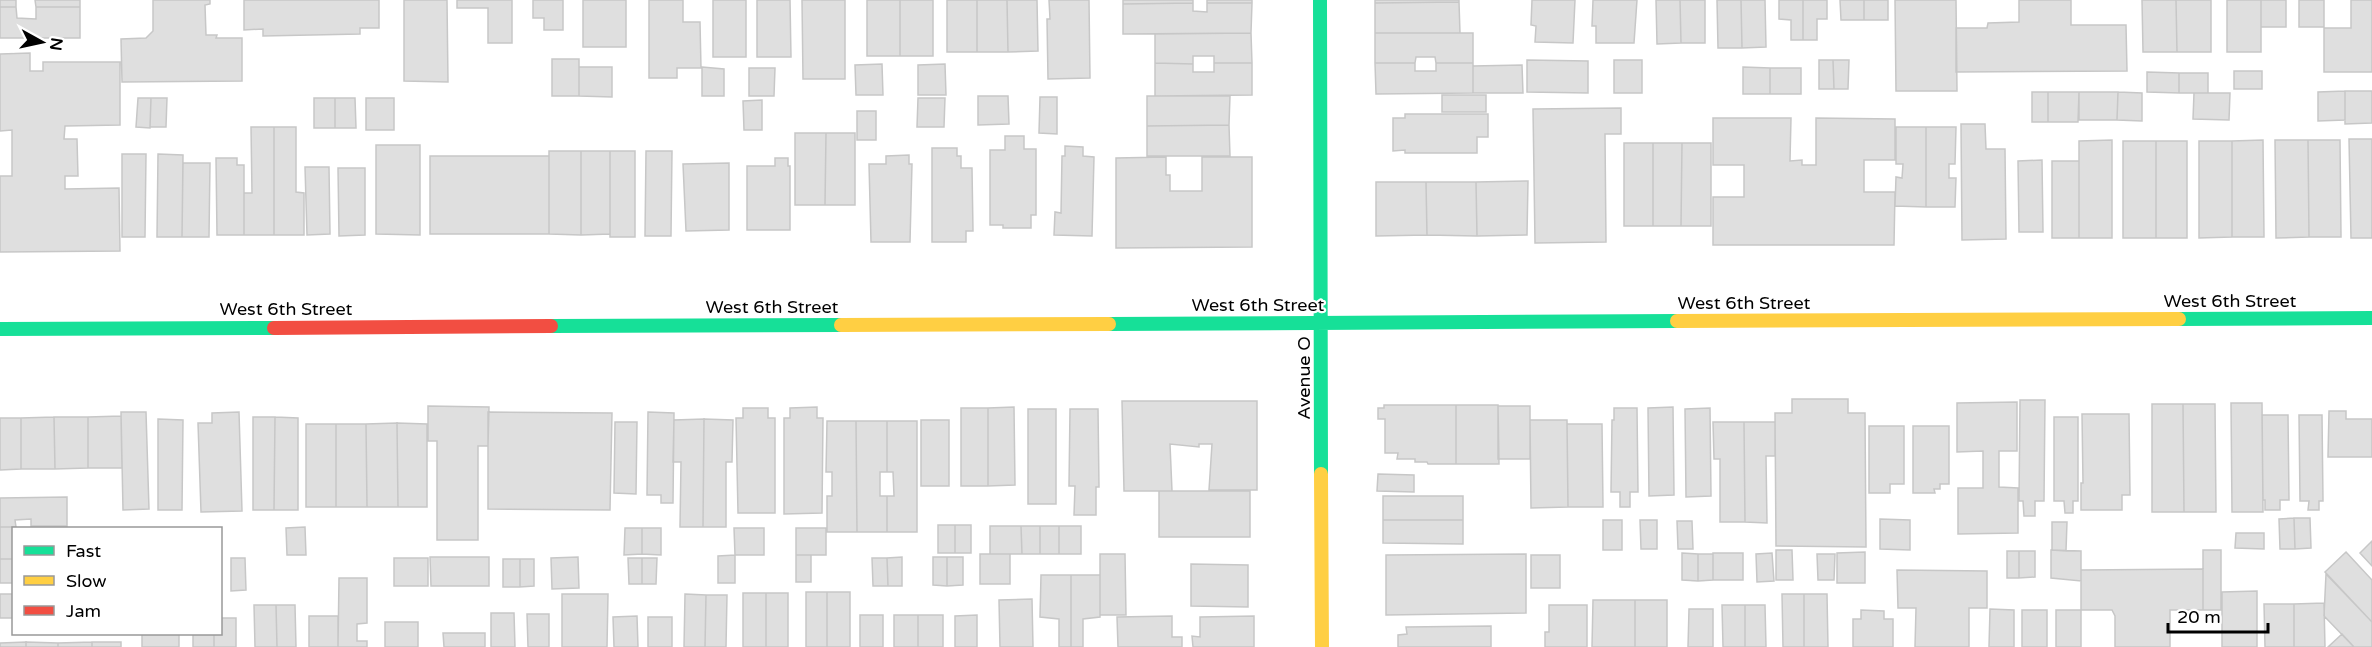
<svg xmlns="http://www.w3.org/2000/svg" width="2372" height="647" font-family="'Varela Round',sans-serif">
	<rect width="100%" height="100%" fill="#fff"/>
	<path fill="#dfdfdf" stroke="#c7c7c7" stroke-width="1.5" d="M0,0H16V7H0Z
		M35,0H80V7H36Z
		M153,0H210V4L205,5L206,35H217L216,38H242V81L122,82L121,39L146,38L153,31Z
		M244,0H379V28H360V34L263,36V29L244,30Z
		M404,0H447L448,82L404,81Z
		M457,0H512V43H488V8H457Z
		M533,0H563V30H544V18H533Z
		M583,0H626V47H583Z
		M649,0H683V22H700L701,68H677V78H649Z
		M713,0H746V57H713Z
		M757,0H790L791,57H757Z
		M802,0H845V79H803Z
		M867,0H900V56H867Z
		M900,0H933V56H900Z
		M947,0H977V52H947Z
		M977,0H1007L1008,52H977Z
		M1007,0H1037L1038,51L1008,52Z
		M1049,0H1089L1090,78L1048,79L1047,19H1050Z
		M1123,0H1193V3L1123,4Z
		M1207,0H1252V3H1207Z
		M1375,0H1459V2L1375,3Z
		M1532,0H1575L1573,43L1535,42L1536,26L1531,25Z
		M1593,0H1637L1634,43H1596V26H1592Z
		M1656,0H1680L1681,43L1657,44Z
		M1680,0H1705V43H1681Z
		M1717,0H1741L1742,48H1718Z
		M1741,0H1765L1766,47L1742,48Z
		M1779,0H1803V40H1791V20L1779,19Z
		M1803,0H1827V19H1817V40H1803Z
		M1840,0H1864V20H1841Z
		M1864,0H1888V20H1864Z
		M1895,0H1956L1957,91H1896Z
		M2019,0H2071V25H2126L2127,71L1956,72V28H1987L1988,23L2019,22Z
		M2142,0H2176L2177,52H2143Z
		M2176,0H2211V52H2177Z
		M2227,0H2261V52H2227Z
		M2261,0H2286V27H2261Z
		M2299,0H2324V27H2299Z
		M2351,0H2372V72H2324V28H2351Z
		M1459,2L1460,33H1375V3Z
		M1193,3V11L1207,12V3H1252L1251,33L1123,34V4Z
		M0,7H16L17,18L36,19V7H80V38H0Z
		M1251,33L1252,63H1214V56H1193V64L1155,63V34Z
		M1375,33H1473V63H1436L1435,57H1416L1415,63H1375Z
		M30,53V71H43V62H120V125L65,126L64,139H77L78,176H65V189L119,188L120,251L0,252V176H12V130L0,131V54Z
		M552,59H579V96H552Z
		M1527,60L1588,61V93L1527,92Z
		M1614,60H1642V93H1614Z
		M1819,60H1833L1834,89H1819Z
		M1833,60H1849L1848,89H1834Z
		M1155,63L1193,64V72H1214V63H1252V95L1155,96Z
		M1375,63H1415V71H1436V63H1473V93L1376,94Z
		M882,64L883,95H856L855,65Z
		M945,64L946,95H918V65Z
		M1522,65L1523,93H1473V66Z
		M579,67H612V97L579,96Z
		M702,67L724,69V96H702Z
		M1743,67L1770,68V94H1743Z
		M749,68H775L774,96H749Z
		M1770,68H1801V94H1770Z
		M2234,71H2262V89H2234Z
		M2147,72L2179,73V93L2147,92Z
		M2179,73H2208V93H2179Z
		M2345,91V120L2318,121V92Z
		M2345,91H2372V123L2345,124Z
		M2032,92H2048V122H2032Z
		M2048,92H2079L2078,122H2048Z
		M2079,92H2118L2117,120H2079Z
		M2118,92L2142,93V121L2117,120Z
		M2194,93H2230L2229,120L2193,119Z
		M1442,95H1486V112H1442Z
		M978,96H1008L1009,124L978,125Z
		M1147,96H1230L1229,125L1147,126Z
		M1040,97H1057V134L1039,133Z
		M138,98H151L150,128L136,127Z
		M151,98H167L166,127H150Z
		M314,98H335V128H314Z
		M335,98H355L356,128H335Z
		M366,98H394V130H366Z
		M918,98H945L944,127H917Z
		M762,100V130H744L743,101Z
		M1621,108V134H1605L1606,242L1535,243L1533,109Z
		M857,111H876V140H857Z
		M1405,114H1488V137H1477V153H1405V150L1393,151V118H1405Z
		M1713,118H1791L1790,161L1802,160V165H1816V118L1895,119V160H1864V192H1895L1894,245H1713V197H1744V165H1713Z
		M1961,124H1985L1986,149H2005L2006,239L1962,240Z
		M1229,125L1230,156H1147V126Z
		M251,127H274V235H244V193H252Z
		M274,127H296V192L304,193V235H274Z
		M1896,127H1926V207L1895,206L1896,177L1902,178L1903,164H1896Z
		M1926,127H1956L1955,164H1949V178H1956L1955,207H1926Z
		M795,133H826L825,205H795Z
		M826,133H855V205H825Z
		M1005,136H1024V149H1036V215H1031V228H1003V225H990V150H1005Z
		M2349,139H2372V238H2351Z
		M2112,140V238H2079V141Z
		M2263,140L2264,237H2232V141Z
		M2275,140H2308L2309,237L2276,238Z
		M2308,140H2340L2341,237H2309Z
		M2123,141H2156V238H2123Z
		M2156,141H2187V238H2156Z
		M2199,141H2232V237L2199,238Z
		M1624,143H1653V226H1624Z
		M1653,143H1682L1681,226H1653Z
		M1682,143H1711V226H1681Z
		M376,145H420V235L376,234Z
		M1065,146L1083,147V156L1094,157L1092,236L1054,235L1055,212L1061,213L1062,156H1065Z
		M932,148H957V156H961V168H972L973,231H966V242H932Z
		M549,151H581V235L549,234Z
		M581,151H610V234L581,235Z
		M610,151H635V237H610Z
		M646,151H672L671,236H645Z
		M122,154H146L145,237H122Z
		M158,154L183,155L182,237H157Z
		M909,155V164H912L910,242H871L869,164H886V156Z
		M430,156H549V234H430Z
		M1166,157V175H1170V191H1202V157H1252V247L1116,248V158Z
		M216,158H237V165H244V235H217Z
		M775,158H788V166H790V230H747V166H775Z
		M2042,160L2043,232H2019L2018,161Z
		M2052,161H2079V238H2052Z
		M183,163H210L209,237H182Z
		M729,163V230L686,231L683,164Z
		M305,167H329L330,234L307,235Z
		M338,168H365V235L339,236Z
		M1528,181L1527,235L1477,236L1476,182Z
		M1376,182H1426L1427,235L1376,236Z
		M1426,182H1476L1477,236L1427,235Z
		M1792,399H1848V413H1865L1866,547L1776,546L1775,413H1792Z
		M2020,400H2045L2044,501H2035V516H2024L2023,501H2019Z
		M1122,401H1257V490H1209L1212,444H1199V447L1170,444L1172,491H1124Z
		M2017,402V451H1999V487L2018,488V533L1958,534V488H1983V451L1957,452V403Z
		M2231,403H2262L2263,512H2232Z
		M2152,404H2183L2184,512H2152Z
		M2183,404H2215L2216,512H2184Z
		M1384,405H1456V464H1428L1427,462H1415V459H1397L1398,453H1385V419H1378V408H1384Z
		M1456,405H1498L1499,464H1456Z
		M428,406L489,407L488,446H478V540H437V441H428Z
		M1498,406H1530V459H1498Z
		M817,407V418H823L822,513L784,514V418H790V408Z
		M1014,407L1015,485L988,486V408Z
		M1673,407L1674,495L1649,496L1648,408Z
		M743,408H768V418H775V513H738L736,418H743Z
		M961,408H988V486H961Z
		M1614,408H1637L1638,492H1630V507H1620V492H1611L1612,420H1614Z
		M1710,408L1711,496L1686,497L1685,409Z
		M1028,409H1056V504H1028Z
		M1070,409H1098L1099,487H1096V515H1074L1075,486H1069Z
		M2329,411H2346V419H2372V457H2328Z
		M121,412H146L149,509L123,510Z
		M239,412L242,511L201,512L198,423H212V413Z
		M488,412L612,413L610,510L488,509Z
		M648,412L674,413L673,503H661V495H647Z
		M2082,414H2129L2130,495H2122V510H2081V483H2083Z
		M2262,415H2288L2289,500H2280V510H2265V500H2263Z
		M2299,415H2322L2323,501H2319V510H2308L2309,501H2300Z
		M121,416L122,468H88V417Z
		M54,417H88V468L55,469Z
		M54,417L55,469H21V418Z
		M253,417H275L274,510H253Z
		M275,417L298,418V510H274Z
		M2054,417H2078V501H2073V513H2065L2064,501H2054Z
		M0,418H21V469L0,470Z
		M158,419L183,420L182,510H158Z
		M704,419L733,420L732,462H726V527H703Z
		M704,419L703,527H680L681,462H673L674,420Z
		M921,420H949V486H921Z
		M1530,420H1567L1568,507L1531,508Z
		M827,421H856L857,532H827V496H832V472H826Z
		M856,421H887V472H880V496H887V532H857Z
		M887,421H917V532H887V496H894L893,472H887Z
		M615,422H637L636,494L614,493Z
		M1713,422H1744L1745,522H1720V459H1714Z
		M1744,422H1775V456H1766L1767,523L1745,522Z
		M397,423L427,424V507H398Z
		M397,423L398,507H367L366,424Z
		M306,424H336V507H306Z
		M336,424H366L367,507H336Z
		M1567,424H1602L1603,507H1568Z
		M1869,426H1904V484H1890V493H1869Z
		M1913,426H1949V484H1940V489H1934L1935,493H1913Z
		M1378,474L1414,475V492L1377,491Z
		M1159,491H1250V537H1159Z
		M1383,496H1463V520H1383Z
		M67,497V526H31V519L15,520L16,527H0V498Z
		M2294,518H2310L2311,548L2295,549Z
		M2294,518L2295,549H2280L2279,519Z
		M1880,519L1910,520V550L1880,549Z
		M1383,520H1463V544L1383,543Z
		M1603,520H1622V550H1603Z
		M1640,520H1657V549H1641Z
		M1677,521H1692L1693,549H1678Z
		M2052,522H2067L2066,551L2052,550Z
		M938,525H955V553H938Z
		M955,525H971V553H955Z
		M31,526H67V528H31Z
		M990,526H1021L1022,554H990Z
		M1021,526H1040V554H1022Z
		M1040,526H1059V554H1040Z
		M1059,526H1081V554H1059Z
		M0,527H16L14,559H0Z
		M305,527L306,555H287L286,528Z
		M625,528H642V554L624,555Z
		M642,528H661V555L642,554Z
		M734,528H764V555H735Z
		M796,528H826V555H796Z
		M2236,533H2264V549L2235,548Z
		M2372,541V566L2360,553Z
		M1776,550H1792L1793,580H1776Z
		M2051,550L2081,551V581L2051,578Z
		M2203,550H2221V610H2203Z
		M2007,551H2019V578H2007Z
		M2019,551H2035V577L2019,578Z
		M1865,552V583H1837V553Z
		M2346,552L2372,580V622L2325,572Z
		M1682,553L1698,554V581L1682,580Z
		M1713,553H1743V580H1713Z
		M1772,553L1774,581L1757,582L1756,554Z
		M980,554H1010V584H980Z
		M1100,554H1125L1126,615H1100Z
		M1526,554V613L1386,615V555Z
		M1698,554H1713V580L1698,581Z
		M1817,554H1835L1834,580H1818Z
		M735,555V583H718V556Z
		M796,555H811V582H796Z
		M1531,555H1560V588H1531Z
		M430,557H489V586H431Z
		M578,557L579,588L552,589L551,558Z
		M902,557V586H888L887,558Z
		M933,557H947V586L933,585Z
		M947,557H963V585L947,586Z
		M231,558H245L246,590L231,591Z
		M394,558H428V586H394Z
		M628,558H642V584H629Z
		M642,558H657L656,584H642Z
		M872,558H887L888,586H873Z
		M0,559H14V583H0Z
		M503,559H520V587H503Z
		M520,559H534V586L520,587Z
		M1191,564L1248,565V607L1191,606Z
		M2203,569V610H2170V647H2115V616L2112,610H2081V570Z
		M1897,570L1987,571V608H1969V647H1915L1916,608H1898Z
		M2326,574L2372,622V647H2354L2324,616Z
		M1041,575H1071V647H1059V619L1040,617Z
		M1071,575H1100V617L1083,619V647H1071Z
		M339,578H367V623L357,624V641H367V647H338Z
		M2257,591V647H2222V592Z
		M806,592H827V647H806Z
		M827,592H850V647H827Z
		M743,593H766V647H743Z
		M766,593H788V647H766Z
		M0,594H14V618H0Z
		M562,594H608L607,647H562Z
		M685,594L706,595L705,647H684Z
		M1782,594H1804V647H1783Z
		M1804,594H1827L1828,647H1804Z
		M706,595H727L726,647H705Z
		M1032,599L1033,647H1000L999,600Z
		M1593,600H1635V647H1592Z
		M1635,600H1667V647H1635Z
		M2324,603L2325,647H2294V604Z
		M2264,604H2294V647H2265Z
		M254,605H276L277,647H255Z
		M276,605H295L296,647H277Z
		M1549,605H1587V647H1545V632H1549Z
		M1722,605H1745V647H1723Z
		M1745,605H1765L1766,647H1745Z
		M1689,609H1713V647H1688Z
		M1990,609L2014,610V647H1989Z
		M1861,610L1884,611V619H1893V647H1853V619H1861Z
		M2022,610H2047V647H2022Z
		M2056,610H2081V647H2056Z
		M491,613H514L515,647H491Z
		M527,614H549V647H528Z
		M860,615H883V647H860Z
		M894,615H918V647H894Z
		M918,615H943V647H918Z
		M977,615V647H955V616Z
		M309,616H338V647H309Z
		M637,616L638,647H614L613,617Z
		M1172,616V637H1182V647H1118L1117,617Z
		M1254,616V647H1193L1192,636L1200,637V617Z
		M648,617H672V647H648Z
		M220,618H236V647H214V634H220Z
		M385,622H418V647H385Z
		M1491,626V647H1398V635L1407,634L1406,627Z
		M443,633H485V647H444Z
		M142,634H179V647H142Z
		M193,634H214V647H193Z
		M2342,634L2354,647H2328Z
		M26,642L58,643V647H26Z
		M26,642V647H0V643Z
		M92,642H121V647H92Z
		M92,642V647H58V643Z"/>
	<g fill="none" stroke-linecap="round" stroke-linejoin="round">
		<path stroke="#16e098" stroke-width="14" d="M1320,0L1321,474
			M2179,319L2372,318
			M1109,324L1677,321
			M551,326L841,325
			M0,329L274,328"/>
		<path stroke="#ffcf43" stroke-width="14" d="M1677,321L2179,319
			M841,325L1109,324
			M1321,474L1322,647"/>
		<path stroke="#f24e42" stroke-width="14" d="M274,328L551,326"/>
	</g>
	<g text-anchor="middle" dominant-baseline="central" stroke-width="4.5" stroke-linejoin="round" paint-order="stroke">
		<g font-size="18" fill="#000" stroke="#fff">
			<text x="2230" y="301">West 6th Street</text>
			<text x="1744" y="303">West 6th Street</text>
			<text x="1258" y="305">West 6th Street</text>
			<text x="772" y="307">West 6th Street</text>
			<text x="286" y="309">West 6th Street</text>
			<text transform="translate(1304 378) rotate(-90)">Avenue O</text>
		</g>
	</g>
	<rect x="12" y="527" width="210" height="108" fill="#ffffff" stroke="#999999" stroke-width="1.5"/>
	<rect x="24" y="546" width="30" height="9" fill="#16e098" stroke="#999999" stroke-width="1.5"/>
	<text x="66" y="557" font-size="18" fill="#000000">Fast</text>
	<rect x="24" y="576" width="30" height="9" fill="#ffcf43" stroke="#999999" stroke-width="1.5"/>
	<text x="66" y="587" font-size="18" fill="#000000">Slow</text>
	<rect x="24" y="606" width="30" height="9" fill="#f24e42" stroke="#999999" stroke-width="1.5"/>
	<text x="66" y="617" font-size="18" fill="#000000">Jam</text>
	<g transform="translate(42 42) rotate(98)" stroke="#ffffff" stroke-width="4.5" paint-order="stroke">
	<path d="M0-4.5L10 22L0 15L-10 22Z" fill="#000000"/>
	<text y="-9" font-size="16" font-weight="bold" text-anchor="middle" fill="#000000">N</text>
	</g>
	<path d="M2168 623v9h100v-9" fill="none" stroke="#000000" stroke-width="3"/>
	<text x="2177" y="623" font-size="18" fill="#000000" stroke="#ffffff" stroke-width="4.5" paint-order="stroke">20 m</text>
</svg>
